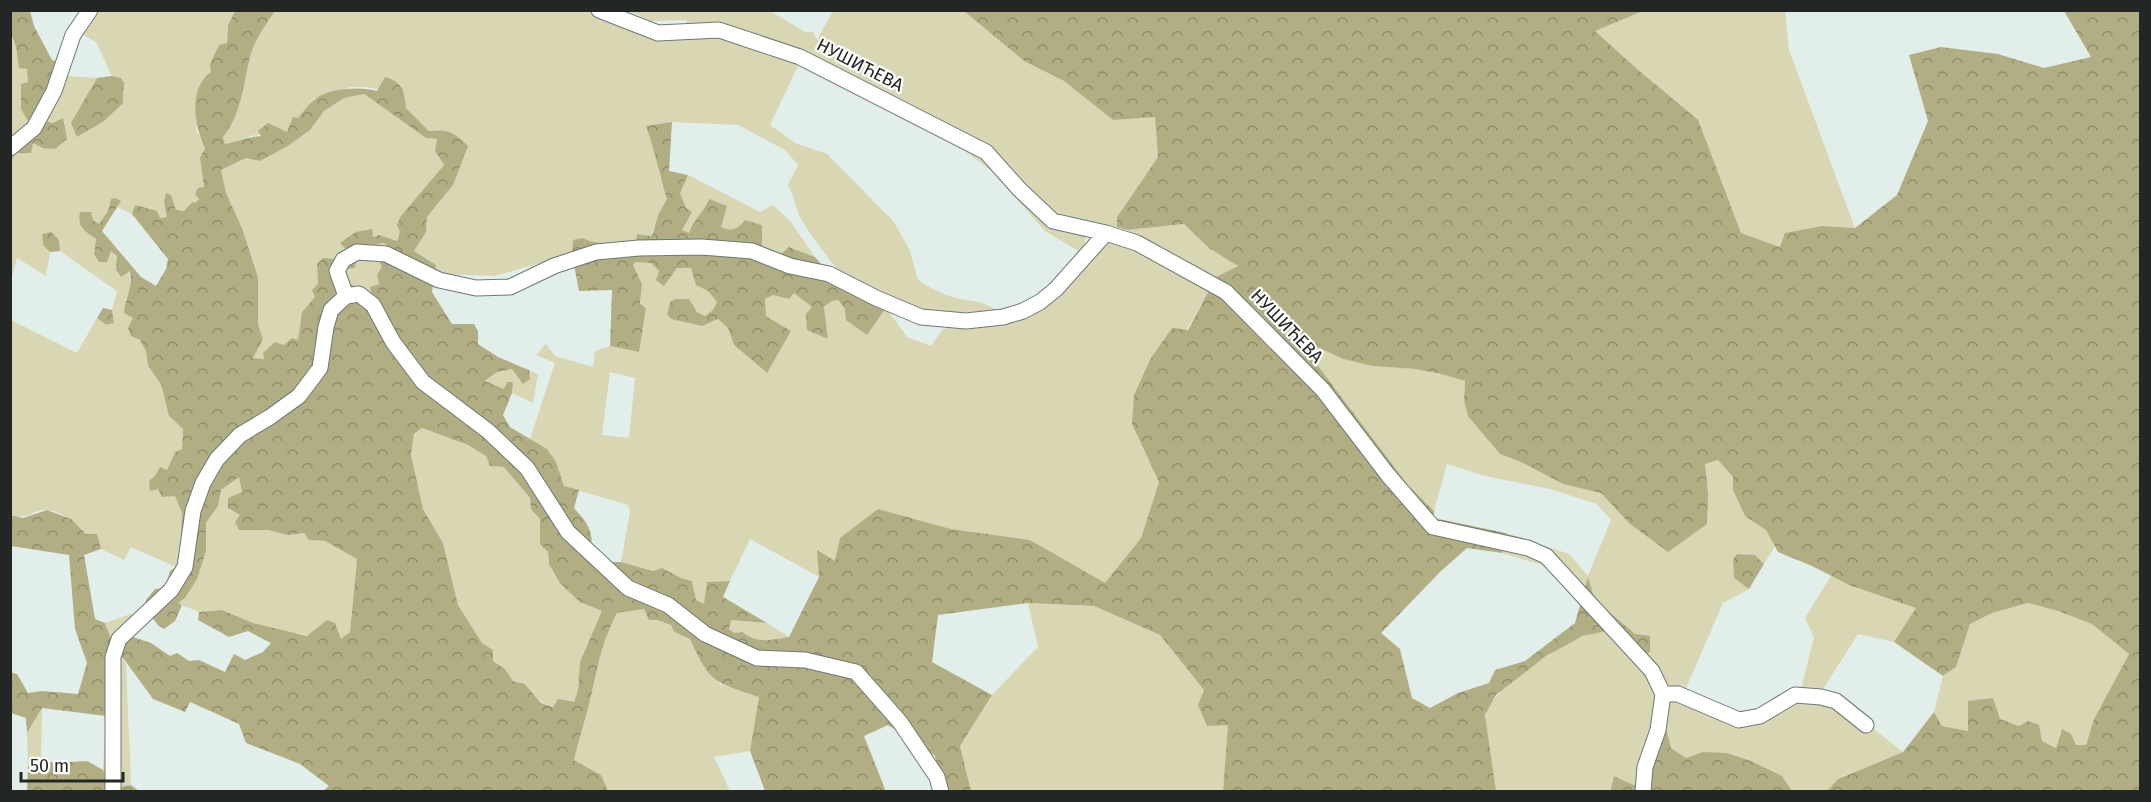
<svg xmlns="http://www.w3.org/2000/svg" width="2151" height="802" font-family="'Fira Sans',sans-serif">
	<defs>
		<pattern id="forest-crowns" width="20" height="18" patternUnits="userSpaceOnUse" patternTransform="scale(1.5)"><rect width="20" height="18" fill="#b1ae83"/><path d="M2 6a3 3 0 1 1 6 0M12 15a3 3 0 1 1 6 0" fill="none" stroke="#908d6b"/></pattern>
	</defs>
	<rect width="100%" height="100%" fill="#e2eee9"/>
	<path fill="#d8d6b3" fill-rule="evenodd" d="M964,10L1024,61L1064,81L1113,120L1155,116L1158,157L1117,217V227L1061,214L1086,236L1082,253L1045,231L992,171L966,152L798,66L770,125L795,143L827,154L894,222L910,251L918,280C930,288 942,294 956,298C974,302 980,300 996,310C941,316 913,311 864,284C855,280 842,275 836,268C827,256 805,228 799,215C795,205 794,196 788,185L798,165L785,150L738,125L672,122L647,126L656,152L659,173L667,199L658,215L651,236L637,234V243L607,244L573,240L572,254L495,276L435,274L436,265L414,251L426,232L427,217L453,185L440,129L429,131L406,108L405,95L367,87H351L327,94L315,98L287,132L250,136L237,143L225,145L223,137C242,112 243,86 250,57C254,41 266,24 275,11H587L663,41L667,38L688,36L686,20L651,21L629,11H770L805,32H813L817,40L833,11Z
		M90,11H235L228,25L227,43L212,72L196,129L205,150L200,157L205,188L196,194L199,198L195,204L191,202L184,211L176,210L171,195L164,202L167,217L160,218L135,205L132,214L117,207L120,201L111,199L108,211L99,224L93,220L81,228L96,239L94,254L111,251L117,255L116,270L120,277L129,270L131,289L126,300L146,351L148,366L161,383L169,416L183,429L182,449L175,452L158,489L163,497L175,495L182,513L180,564L176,567L131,547L124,560L101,549L97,535L86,534C77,525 61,510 47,510C33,509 31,520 11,515V320L77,353L97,318L106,325L114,323L112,310L117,291L60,251L59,240L43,245L50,252L46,276L17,258L11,280V161L16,153L33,143L53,123L45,121L37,113L68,76L97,78L90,89L123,103C124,89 128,80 112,76L96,42L73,29Z
		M1643,11H1785L1789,50L1855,228L1822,226L1780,247L1741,233L1724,191L1637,69L1594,31Z
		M10,34L16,47L19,68H27L31,126L10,141Z
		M364,94L426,138L437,139L435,151L444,165C425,187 407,215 397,241L379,235L372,237V230L346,249L344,255L356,248L384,243L394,252L383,267L374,299L345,284L317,264L318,284L315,297L302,312L298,341L284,345L264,359L252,358L263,339L258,324V277L242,228L226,193L221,170L246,158L260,161L288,146L310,130L324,111L344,98Z
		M688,175L760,212L773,205L790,221L815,257L790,247L781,254L761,246V225L745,220C737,229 733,232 721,227L709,199C703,213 694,220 689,233L682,230L686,208L679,193Z
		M1184,224L1209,248L1239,266L1216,277L1127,230Z
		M1108,237L1131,246L1210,289L1132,424L1159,482L1141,538L1105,584L1030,540L951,529L878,509L835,562L818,551L819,577L750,539L730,581L707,582L705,605L696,600L692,581L681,578L662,568L653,571L621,562L630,512L628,505L564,486C555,461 555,453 530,439L555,363L536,355L546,344L555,356L593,367L595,351L610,346L639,352L640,305L642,284L633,265L636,262L651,263L659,271L673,274L677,268H691L696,285L708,291L717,301L713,310L705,316L697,312L689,299L670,302L667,314L671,319L702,326L718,319L728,328L734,345L766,373L791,331L766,316L765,299L773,295L789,299L794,293L812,307L807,329L828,338L824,307L832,301L837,300L867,335L886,308L907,337L931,346L943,329L994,324L1058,294L1076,278ZM610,372L635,378L629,438L602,435Z
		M1295,336L1343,359L1374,366L1415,369L1441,374L1465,381L1464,400L1500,454L1523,463L1563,484L1601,493L1629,523L1708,493L1705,464L1718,460L1733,477V490L1745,516L1766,529L1775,546L1764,564L1755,555L1738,554L1733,560L1734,578L1749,589L1723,603L1684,693L1735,714L1760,712L1801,689L1814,637L1805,618L1831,576L1849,585L1917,608L1894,642L1858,634L1823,689L1903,752L1839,778L1827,791H1792L1782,776L1703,752L1686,758L1671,748L1660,701L1654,730L1643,752L1636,786L1614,776L1610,791H1496C1494,778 1483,723 1486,714C1493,686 1576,632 1604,631C1614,631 1640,647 1650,652L1635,635L1595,600L1588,578L1580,606L1561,579L1542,565L1502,553L1506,533L1569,554L1588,576L1611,520L1597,504L1550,489L1485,476L1447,464L1434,511L1408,485Z
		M512,369L528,370L538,374L533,403L512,393L513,382L504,389L485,382L497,372Z
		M422,428L468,445L504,466L530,498L531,509L540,519V544L548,552L549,564L580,602L603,611L580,662L578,690L574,703C544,708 544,707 526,684L513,681L505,669L493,661V650L482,643L458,605L443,543L423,509L411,455L414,434Z
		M239,476L242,492L239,530H268L288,535L304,533L309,540L325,541L357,558L350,632L341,640L287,632L253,623L222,610L199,612L177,603L185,598L206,551V523L218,506L221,490Z
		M1028,603L1094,606L1160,635L1204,690L1228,725L1223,791H971L960,746L992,695L1038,647Z
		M2028,603L2058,611L2092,624L2129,654L2094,719L2086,745H2076L2071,734L2061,730L2056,748L2042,741L2039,725L2020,726L1999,719L1968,731L1942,726L1934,712L1943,676L1956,666L1970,624L1992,613Z
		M145,609L150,615L133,637L123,642L118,650L126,664L131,785L110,789L103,770L106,716L113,644L105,623Z
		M644,609L657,620L671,625L674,632L690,639L720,684L760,697L750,751L714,757L730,791H608L601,775L574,760C579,737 586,715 592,693C599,660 601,643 617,613Z
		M731,620L767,623L789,637C773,640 756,644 743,632L734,633L729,629Z
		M42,708L41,760L28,766L27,733Z"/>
	<path fill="url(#forest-crowns)" fill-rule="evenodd" d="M11,11H30L34,26L52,60L58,62L45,121L53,123L63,118L67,139L55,149L43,148L33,143L31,153H16L11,161V141L31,126L21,109V84L28,82L27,69L19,68L16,47L11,34Z
		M235,11H275C266,24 254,41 250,57C243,86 242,113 223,137L225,144C238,142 248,137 261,136L258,131L268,123L287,132L293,117L298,118C303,112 308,105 314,100C326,88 361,86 377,91L385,77C402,82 405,91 406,108L429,131C447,128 455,133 468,146L453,185L427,217L426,232L414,251L436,265L432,292L452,324H474L478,331V344L498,357L538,374L529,370L530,379L523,384L512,369L497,372L485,381L504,389L507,382H513L512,393L503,415L510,427L547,449L556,462L564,486L579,490L574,508C583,518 594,530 591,544L607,562H621L653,571L662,568L681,578L692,581L696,600L704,604L707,582L730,581L723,597L767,623L731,620L729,629L734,633L743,632C756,644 773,640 789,637L819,577L817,550L835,561L840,538L878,509L951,529L1030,540L1105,583L1141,538L1159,482L1132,424L1134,395L1151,358L1172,328L1188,330L1216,277L1238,266L1209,248L1184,224L1127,230L1117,227V217L1158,157L1155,117L1113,120L1064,81L1024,61L964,11H1643L1595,31L1637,69L1698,120L1741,233L1780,247L1785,233L1822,226L1855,228L1897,195L1928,121L1909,55L1941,47L1998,54L2044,68L2091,57L2064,11H2140V791H1827L1838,779L1903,752L1934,712L1942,726L1968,731V701L1993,698L2000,719L2019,726L2028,721L2039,725L2042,741L2056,748L2062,729L2071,734L2076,745H2086L2094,719L2129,654L2092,624L2058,611L2028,603L1992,613L1970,624L1956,667L1943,676L1894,642L1916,608L1849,585L1812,566L1778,552L1766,530L1745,516L1733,490V477L1718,460L1705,464L1708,493L1707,524L1668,552L1629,523L1601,493L1563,484L1523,463L1500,454L1468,416L1464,400L1465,381L1441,374L1415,369L1373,366L1343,359L1296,337L1408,485L1434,511V518L1506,533L1502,553L1467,548L1440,572L1381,633L1400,649L1412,698L1430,708L1458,693L1489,683L1495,670L1525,661L1575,623L1588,577L1595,600L1635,634L1650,636V652L1632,661L1606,631L1583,636L1546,656L1496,695L1485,715L1496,791H1223L1228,725L1207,726L1198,705L1204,690L1160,635L1094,606L1028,603L938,615L932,662L992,695L960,746L971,791H944L935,756L888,725L864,736L885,789L883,791H765L750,751L759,697C714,682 710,683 690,639L674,632L671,625L657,620H649L644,609L617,613C602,642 599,661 592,692C587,715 579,737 574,760L601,775L608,791H323L329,786L300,764L246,743L239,724L190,702L185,712L153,699L118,651L123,642L133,637L151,643L170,656L177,653L189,661L199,660L225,672L234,654L245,660L263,652L271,643L248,631L229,637L198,620L199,612L222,610L253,623L307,636L327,620L335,623L341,639L350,632L357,559L325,541L309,540L304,533L288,535L268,530H239L235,522L240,515L228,508V498L242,492L239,477L221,490L218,506L206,523V551L197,579L185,598L178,603L182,605L175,621L164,629L158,625L145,609L146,600L155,589L165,588L170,571L180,564L182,513L175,496L162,497L158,489L150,491L149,481L155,476L160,467L167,470L175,452L182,449L183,429L169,416L161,384L148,366L146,351L140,340L131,336L128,328L133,318L124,313C126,295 133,289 130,271L121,277L116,270L117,256L111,251L107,262H99L94,254L96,239C84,231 77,227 80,212H91L93,220L99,224L108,211L111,199L115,198L121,201L102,231L141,277L156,286L166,269L168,259L132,214L135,205L157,211L160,218L167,217L164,202L166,193L171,195L176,210L184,211L192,202L195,203L199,199L195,194L198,188L204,187L200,157L205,149C195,126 187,90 211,72L210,64L219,45L227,43L228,25ZM364,94L426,138L437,139L435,151L444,165L401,216L397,225L400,232L397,241L379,235L373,237L372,229L356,232L340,243L346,249L344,269L355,268L357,248L384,243L394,252L378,259L382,267L377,275L379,284L370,287L373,299L351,284H345L334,259L323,258L317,264L318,284L312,290L315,297L302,312L298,340L292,338L284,345L275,342L263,353L264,359L253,358L263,339L258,324V277L242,228L226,193L221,170L246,158L260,161L288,146L310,130L324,111L344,98ZM422,428L468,445L486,456L490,466L504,467L530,498L531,509L540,519V544L548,552L549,564L560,583L580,602L602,611L580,662L578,690L574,702L558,699L553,707L541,703L525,684L513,681L505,669L493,661V650L482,643L458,605L443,543L423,509L411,455L414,434Z
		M112,76L121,78L124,83L123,103L104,121L77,137L71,123L97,78Z
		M672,122L669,171L688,175L680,193L686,208L692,212L682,230L689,233C694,219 704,212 709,199L727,206L721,227C733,232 737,229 745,220L762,225V246L781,254L789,247L815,257L823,266L886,308L867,335L846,320L845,309L838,300L832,301L824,307L828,339L807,330L806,314L812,307L794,293L789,299L773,295L765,299L766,316L791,331L767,373L734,345L728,328L718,319L702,326L671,319L667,314L670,302L675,299H689L697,312L705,316L713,310L717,302L708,291L696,285L691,268H677L664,286L656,280L659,271L651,263L636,262L633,265L642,284L640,304L646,308L639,352L610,346L612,290L579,291L572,254L573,240L583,238C600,248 618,239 636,243L637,234L651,236L653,233L658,215L667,199C659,174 655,150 646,126Z
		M51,232L59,240L60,251L50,252L43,245L42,234Z
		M103,308L112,310L114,323L106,325L97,318Z
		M47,510L71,519L86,534H97L101,549L84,555L95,619L105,623L113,644L106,716L42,708L27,733L26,718L11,713L10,672L17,674L28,693L42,691L78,694L87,663L75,629L69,555L11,546V515L23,518Z
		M1737,554L1755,555L1764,564L1749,589L1734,578L1733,560Z
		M1659,699L1671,748L1686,758L1703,752L1727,753L1751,761L1782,776L1792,791L1610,792L1614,776L1636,786L1643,752L1654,730Z
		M41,760L55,763L87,761L103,770L110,789L131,785L139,791L27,792L28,766Z"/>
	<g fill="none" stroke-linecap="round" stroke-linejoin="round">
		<defs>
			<path id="minor" d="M599,10L658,33L719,30L800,57L986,152L1020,190L1053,221L1106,233L1137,243L1226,292L1323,390L1388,475L1433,527L1528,548L1546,556L1652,671L1663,694H1678L1739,720L1760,716L1795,695L1821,697L1836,701L1866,725
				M10,148L34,128L54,91L73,35L90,10
				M346,296L337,271L343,260L357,252L386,254L439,280L476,288L510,287L554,266L596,252L639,248L702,247L752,251L790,266L829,274L876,298L921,317L966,321L1003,317L1023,311L1040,302L1056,289L1106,233
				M346,296L359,294L373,305L393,342L423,382L488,431L527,468L568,532L628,588L668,605L705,634L757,658L805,660L856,672L900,722L937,777L941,792
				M113,792V657L119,639L171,590L185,567L193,511L203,483L217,459L240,435L270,417L299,396L320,368L326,327L331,310L346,296
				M1643,792L1645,767L1658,730L1663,694"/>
		</defs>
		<use href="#minor" stroke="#6e7873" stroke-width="17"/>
		<use href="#minor" stroke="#fff" stroke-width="15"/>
	</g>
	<g text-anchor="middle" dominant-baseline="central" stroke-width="4.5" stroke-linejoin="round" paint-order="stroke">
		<g font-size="18" fill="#222624" stroke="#fff">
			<text transform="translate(860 65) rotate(27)">НУШИЋЕВА</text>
			<text transform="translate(1287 326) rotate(46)">НУШИЋЕВА</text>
		</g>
	</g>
	<rect width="2151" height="802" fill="none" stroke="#222624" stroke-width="24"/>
	<path d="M21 772v9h102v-9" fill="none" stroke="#222624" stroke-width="3"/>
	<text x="30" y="772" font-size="18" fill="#222624" stroke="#ffffff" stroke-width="4.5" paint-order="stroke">50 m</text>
</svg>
